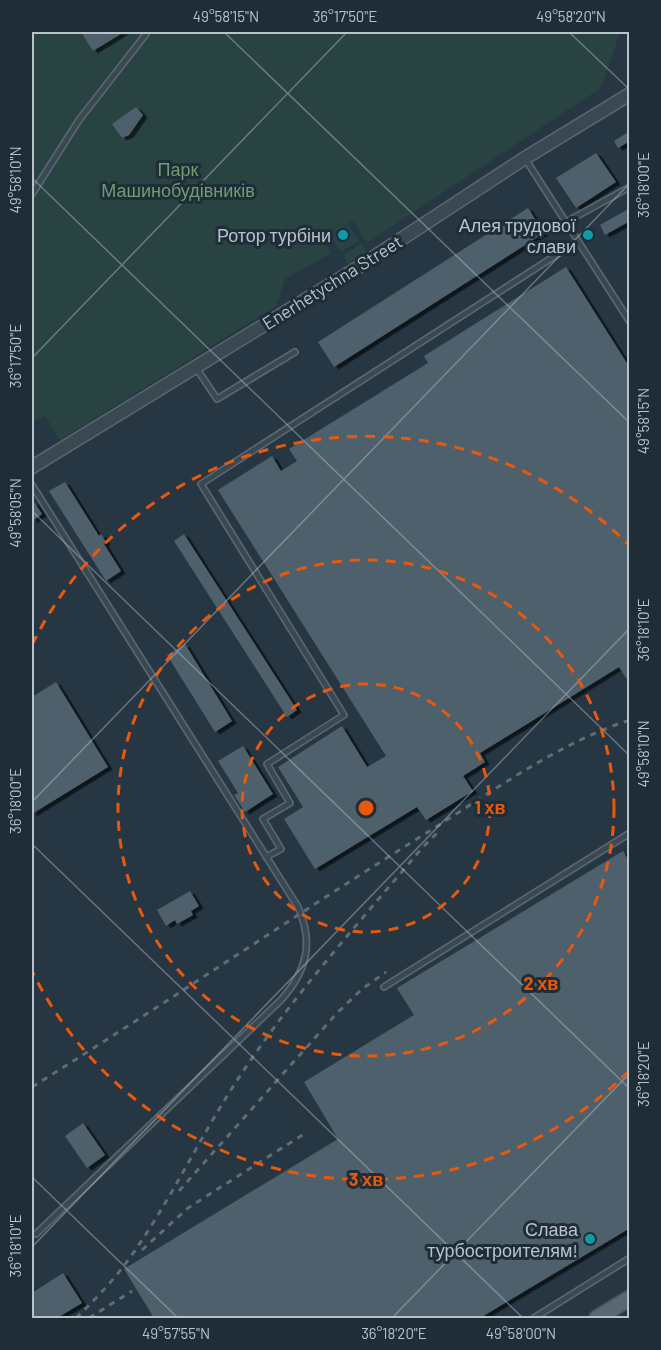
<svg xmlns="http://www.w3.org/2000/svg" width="661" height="1350" font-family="Barlow,sans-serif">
	<defs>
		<filter id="shadow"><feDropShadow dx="4.5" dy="2.5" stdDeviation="0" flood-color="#0009"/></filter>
	</defs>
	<rect width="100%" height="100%" fill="#263642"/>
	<path fill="#284342" d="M32,32H620L601,88L367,243L353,221L325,239L331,253L285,279L276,306L60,440L45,416L32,423Z
		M349,225L359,241L341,252L331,237Z
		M362,243L367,252L348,264L343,255Z"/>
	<path fill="#4f606d" filter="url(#shadow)" d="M81,32H124L93,51Z
		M136,107L143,115L129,135L122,138L112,124Z
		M630,131V141L618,148L614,141Z
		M596,153L616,182L576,208L556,178Z
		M528,208L544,233L334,367L318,342Z
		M630,208V221L605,235L600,225Z
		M566,267L630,368V684L619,667L480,753L485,762L463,776L473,791L426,820L417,807L315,869L284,819L303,807L278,767L342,726L367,767L386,756L218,490L272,456L281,471L297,461L289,449L428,363L424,356Z
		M65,482L99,536L101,534L106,542L104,544L121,571L106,581L49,491Z
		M34,502L42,514L32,521V504Z
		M184,534L297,710L287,717L174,541Z
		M185,644L232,721L215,732L167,655Z
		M56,682L108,767L32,814V697Z
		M243,746L273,794L245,812L234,795L238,793L218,761Z
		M623,851L630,863V1228L480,1318H154L124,1269L338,1139L304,1082L414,1015L397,988Z
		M190,891L199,906L191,911L193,915L177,924L175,920L166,926L157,910Z
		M83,1123L105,1155L87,1168L65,1136Z
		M63,1273L82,1303L57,1318H32V1293Z"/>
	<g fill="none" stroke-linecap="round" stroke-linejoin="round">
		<defs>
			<path id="service" d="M526,160L630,322
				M32,194L79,120L146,34
				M566,222L630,187
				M197,369L217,399L295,352
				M32,485L298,907C314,943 307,971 281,1000L36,1234
				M266,857L281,849L263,819L290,803L267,764L344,715L201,484L578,241
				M384,987L630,833
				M534,1318L630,1258"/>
			<path id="tertiary" d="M32,467L351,272L525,158L630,94"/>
			<path id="primary" d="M597,1318L630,1298"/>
		</defs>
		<use href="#service" stroke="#58656f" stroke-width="8"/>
		<use href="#tertiary" stroke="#58656f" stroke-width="15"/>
		<use href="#primary" stroke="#44515b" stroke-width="18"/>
		<use href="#service" stroke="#3a4851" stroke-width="4.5"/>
		<use href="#tertiary" stroke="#3a4851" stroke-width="12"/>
		<use href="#primary" stroke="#586771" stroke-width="15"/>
		<path stroke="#5c6c78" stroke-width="3" stroke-dasharray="6 6" stroke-linecap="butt" d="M32,1087C165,1004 295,915 428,832C490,793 560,742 630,720
			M179,1191L337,1013L362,989L386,972
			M142,1250L188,1208L307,1132
			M76,1318C99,1296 121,1272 138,1246C174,1193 201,1136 236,1082C290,999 358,924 422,848L438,832
			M89,1318L132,1291"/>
	</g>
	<path fill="none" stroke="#b7c2cc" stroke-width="1.5" stroke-opacity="0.45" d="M224,32L630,423M569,32L630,90M32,178L630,756M32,358L347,32M32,511L630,1089M32,802L630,183M32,844L523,1318M32,1177L178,1318M32,1247L630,628M392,1318L630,1073"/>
	<g fill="none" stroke="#e8590c" stroke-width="3" stroke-dasharray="10 8">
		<circle cx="366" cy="808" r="124"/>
		<circle cx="366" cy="808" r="248"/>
		<path d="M629 1071A372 372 0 0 1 32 971M32 645A372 372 0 0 1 629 545"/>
	</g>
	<g fill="#0f9aa8" stroke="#1f2d37" stroke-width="2">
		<circle cx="343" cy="235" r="6"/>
		<circle cx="588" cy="235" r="6"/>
		<circle cx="590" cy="1239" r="6"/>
	</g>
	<g text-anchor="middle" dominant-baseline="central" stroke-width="6" stroke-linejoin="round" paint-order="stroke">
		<g font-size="18" fill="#6e9d71" stroke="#1f2d37">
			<text x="178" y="169">Парк<tspan x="178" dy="21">Машинобудівників</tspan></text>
		</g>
		<g font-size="18" fill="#b7c2cc" stroke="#1f2d37" text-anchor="end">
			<text x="576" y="225">Алея трудової<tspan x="576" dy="21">слави</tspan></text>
			<text x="331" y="235">Ротор турбіни</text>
			<text x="578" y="1229">Слава<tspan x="578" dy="21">турбостроителям!</tspan></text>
		</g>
		<g font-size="18" fill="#b7c2cc" stroke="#1f2d37">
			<text transform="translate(332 282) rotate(-32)">Enerhetychna Street</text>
		</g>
	</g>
	<circle cx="366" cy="808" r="9" fill="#e8590c" stroke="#1f2d37" stroke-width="3"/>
	<g font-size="18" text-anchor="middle" font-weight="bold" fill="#e8590c" stroke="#1f2d37" stroke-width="6" stroke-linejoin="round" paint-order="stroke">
		<text x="490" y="814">1 хв</text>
		<text x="541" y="990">2 хв</text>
		<text x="366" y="1186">3 хв</text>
	</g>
	<rect width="661" height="1350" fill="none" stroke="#1f2d37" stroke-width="66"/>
	<rect x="33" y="33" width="595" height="1284" fill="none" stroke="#b7c2cc" stroke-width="2"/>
	<g font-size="15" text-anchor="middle" fill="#b7c2cc">
		<text x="226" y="22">49°58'15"N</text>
		<text x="345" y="22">36°17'50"E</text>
		<text x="571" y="22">49°58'20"N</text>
		<text transform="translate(16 180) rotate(-90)" y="5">49°58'10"N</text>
		<text transform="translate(644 185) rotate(-90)" y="5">36°18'00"E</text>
		<text transform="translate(16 356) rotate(-90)" y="5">36°17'50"E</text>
		<text transform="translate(644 421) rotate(-90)" y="5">49°58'15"N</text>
		<text transform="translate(16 513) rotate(-90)" y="5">49°58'05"N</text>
		<text transform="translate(644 630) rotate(-90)" y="5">36°18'10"E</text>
		<text transform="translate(644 754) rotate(-90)" y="5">49°58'10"N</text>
		<text transform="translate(16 801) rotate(-90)" y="5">36°18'00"E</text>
		<text transform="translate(644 1074) rotate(-90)" y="5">36°18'20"E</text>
		<text transform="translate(16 1246) rotate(-90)" y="5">36°18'10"E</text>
		<text x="176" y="1339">49°57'55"N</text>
		<text x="394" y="1339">36°18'20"E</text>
		<text x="521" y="1339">49°58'00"N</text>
	</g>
</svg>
